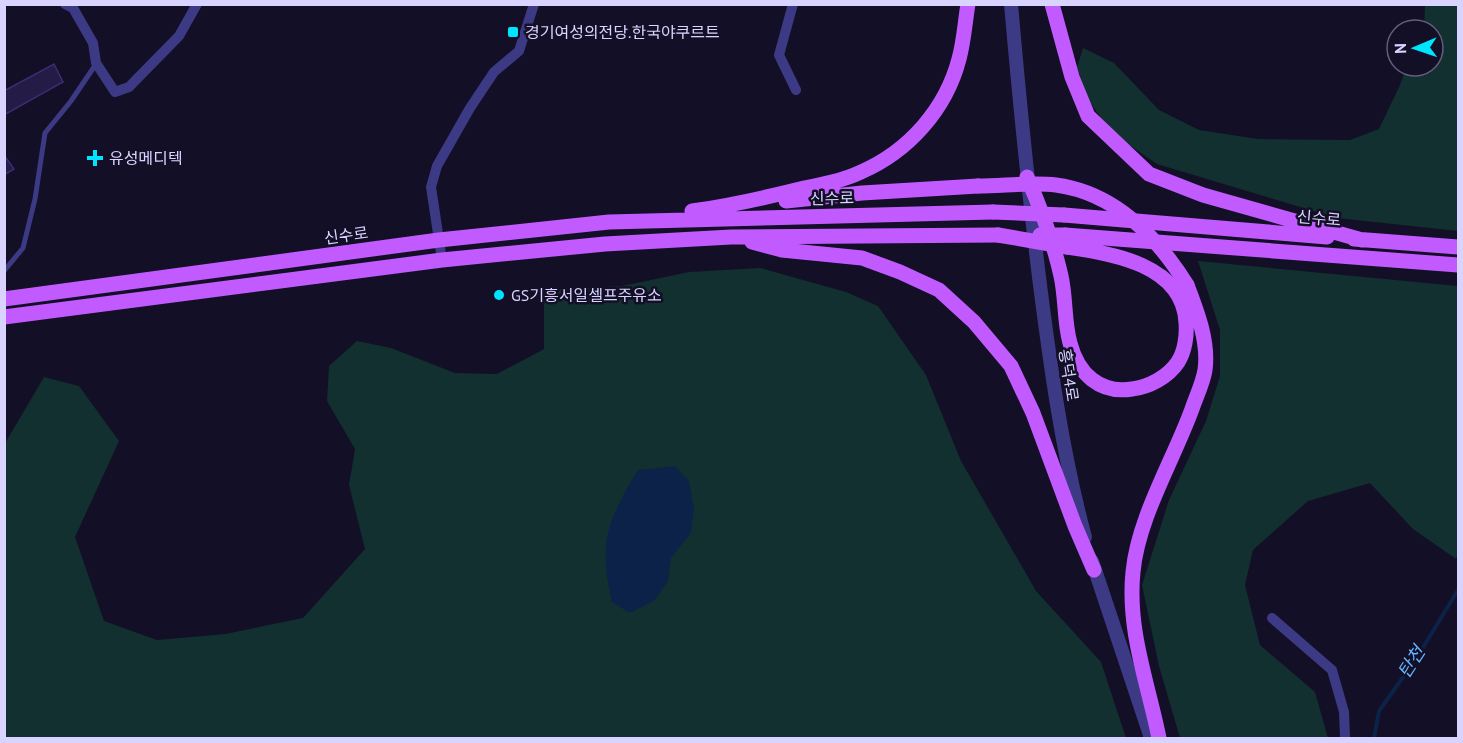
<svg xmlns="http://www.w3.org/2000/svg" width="1463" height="743" font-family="'PT Sans','Noto Sans KR',sans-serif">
	<rect width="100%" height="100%" fill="#130f26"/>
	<path fill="#12302f" d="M1425,5H1458V231L1337,218L1157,164L1112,133L1088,100L1077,67L1083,48L1114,63L1159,110L1199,130L1258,139L1350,140L1379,129L1400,85L1407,66H1433V30H1424Z
		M1198,261L1458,286V554L1456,559L1413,529L1370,483L1308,501L1253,550L1245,585L1260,645L1315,692L1328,738H1180L1159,666L1142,585L1169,500L1206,421L1220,376V330Z
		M760,268L846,292L878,306L926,375L961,461L1036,591L1101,662L1126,738H5L4,445L44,377L79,386L119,441L75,537L104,621L157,640L225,634L303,618L365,549L349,485L355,449L327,401L329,366L357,341L391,348L455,373L497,374L544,349V290L622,286L689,272Z"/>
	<path fill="#0c2248" d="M675,466L689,481L694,508L691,533L671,558L668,581L655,600L630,613L612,602C598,542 607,521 638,470Z"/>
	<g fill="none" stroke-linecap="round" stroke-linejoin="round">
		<path stroke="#0c2248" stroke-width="4" d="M1374,738L1379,711L1416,659L1458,590"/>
	</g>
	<path fill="#241b47" stroke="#3b2d73" stroke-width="1.5" d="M54,64L63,82L4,115V91Z
		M4,155L14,169L4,175Z"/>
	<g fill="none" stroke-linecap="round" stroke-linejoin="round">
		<path stroke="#3d3a85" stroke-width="5" d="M4,271L23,248L35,199L45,133L71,101L96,64"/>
		<path stroke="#3d3a85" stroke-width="10" d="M65,4L73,8L93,43L96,63L115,92L129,87L179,36L197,4
			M793,4L779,55L796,90
			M442,260L431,187L437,166L470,108L494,72L519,51L534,4
			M1272,618L1332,670L1344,712L1345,738"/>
		<path stroke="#3d3a85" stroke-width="14" d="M1011,4C1019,96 1028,186 1039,277C1050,364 1062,452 1085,537
			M1092,561L1151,738"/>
		<path stroke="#c25bff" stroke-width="15" d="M1052,4L1072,77L1088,116L1149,174L1203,195L1362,240
			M1027,177C1042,211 1053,240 1061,276C1066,298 1064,322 1070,343C1078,374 1100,394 1132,389C1149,387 1168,377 1178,362C1185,351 1187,335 1186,323C1184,265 1111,253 1067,247
			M786,201L862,193L978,186
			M692,211C729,206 764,198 800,189C820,185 842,181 861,172C909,151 946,109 959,59C964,41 965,22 968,4
			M1064,215L1327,237
			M1065,235L1458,265
			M1354,239L1458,247
			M752,242L782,250L862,258L900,272L939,290L974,322L1011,366L1033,413L1075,526L1094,570
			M4,299L439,240L609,222L993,212
			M4,317L442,260L605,244L731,237L998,235
			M1159,738C1148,683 1127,630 1133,572C1138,518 1173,461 1192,409C1196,397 1203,383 1205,370C1209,342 1197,311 1187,285"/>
		<path stroke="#c25bff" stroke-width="15" d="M978,186C1003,186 1031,182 1056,185C1116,193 1157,237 1187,285
			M993,212L1064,215
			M998,235L1067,247
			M1040,235H1065"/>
	</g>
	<g fill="#00e5ff" stroke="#130f26" stroke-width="2">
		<rect x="507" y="26" width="12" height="12" rx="3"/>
		<path d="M92 149h6v6h6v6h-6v6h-6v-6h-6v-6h6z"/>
		<circle cx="499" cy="295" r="6"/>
	</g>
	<g text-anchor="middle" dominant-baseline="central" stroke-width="5" stroke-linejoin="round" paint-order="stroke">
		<g font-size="16" fill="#d9d4ff" stroke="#130f26" text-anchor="start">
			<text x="525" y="32">경기여성의전당.한국야쿠르트</text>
			<text x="109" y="158">유성메디텍</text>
			<text x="511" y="295">GS기흥서일셀프주유소</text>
		</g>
		<g font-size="16" fill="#d9d4ff" stroke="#130f26">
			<text transform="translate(832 198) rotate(-1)">신수로</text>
			<text transform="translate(1319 218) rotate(5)">신수로</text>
			<text transform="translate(346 235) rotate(-8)">신수로</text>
			<text transform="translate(1069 375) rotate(81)">흥덕4로</text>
		</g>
		<g font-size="18" font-style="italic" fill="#62b6ff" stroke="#130f26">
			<text transform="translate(1411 662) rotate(-57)">탄천</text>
		</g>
	</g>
	<rect width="1463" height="743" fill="none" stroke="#d9d4ff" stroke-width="12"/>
	<g transform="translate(1415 48) rotate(268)"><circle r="28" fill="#130f26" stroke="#625e7d" stroke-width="1.5"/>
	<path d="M0-4.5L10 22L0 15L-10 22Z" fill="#00e5ff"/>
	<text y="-9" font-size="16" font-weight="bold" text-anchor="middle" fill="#d9d4ff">N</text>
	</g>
</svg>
